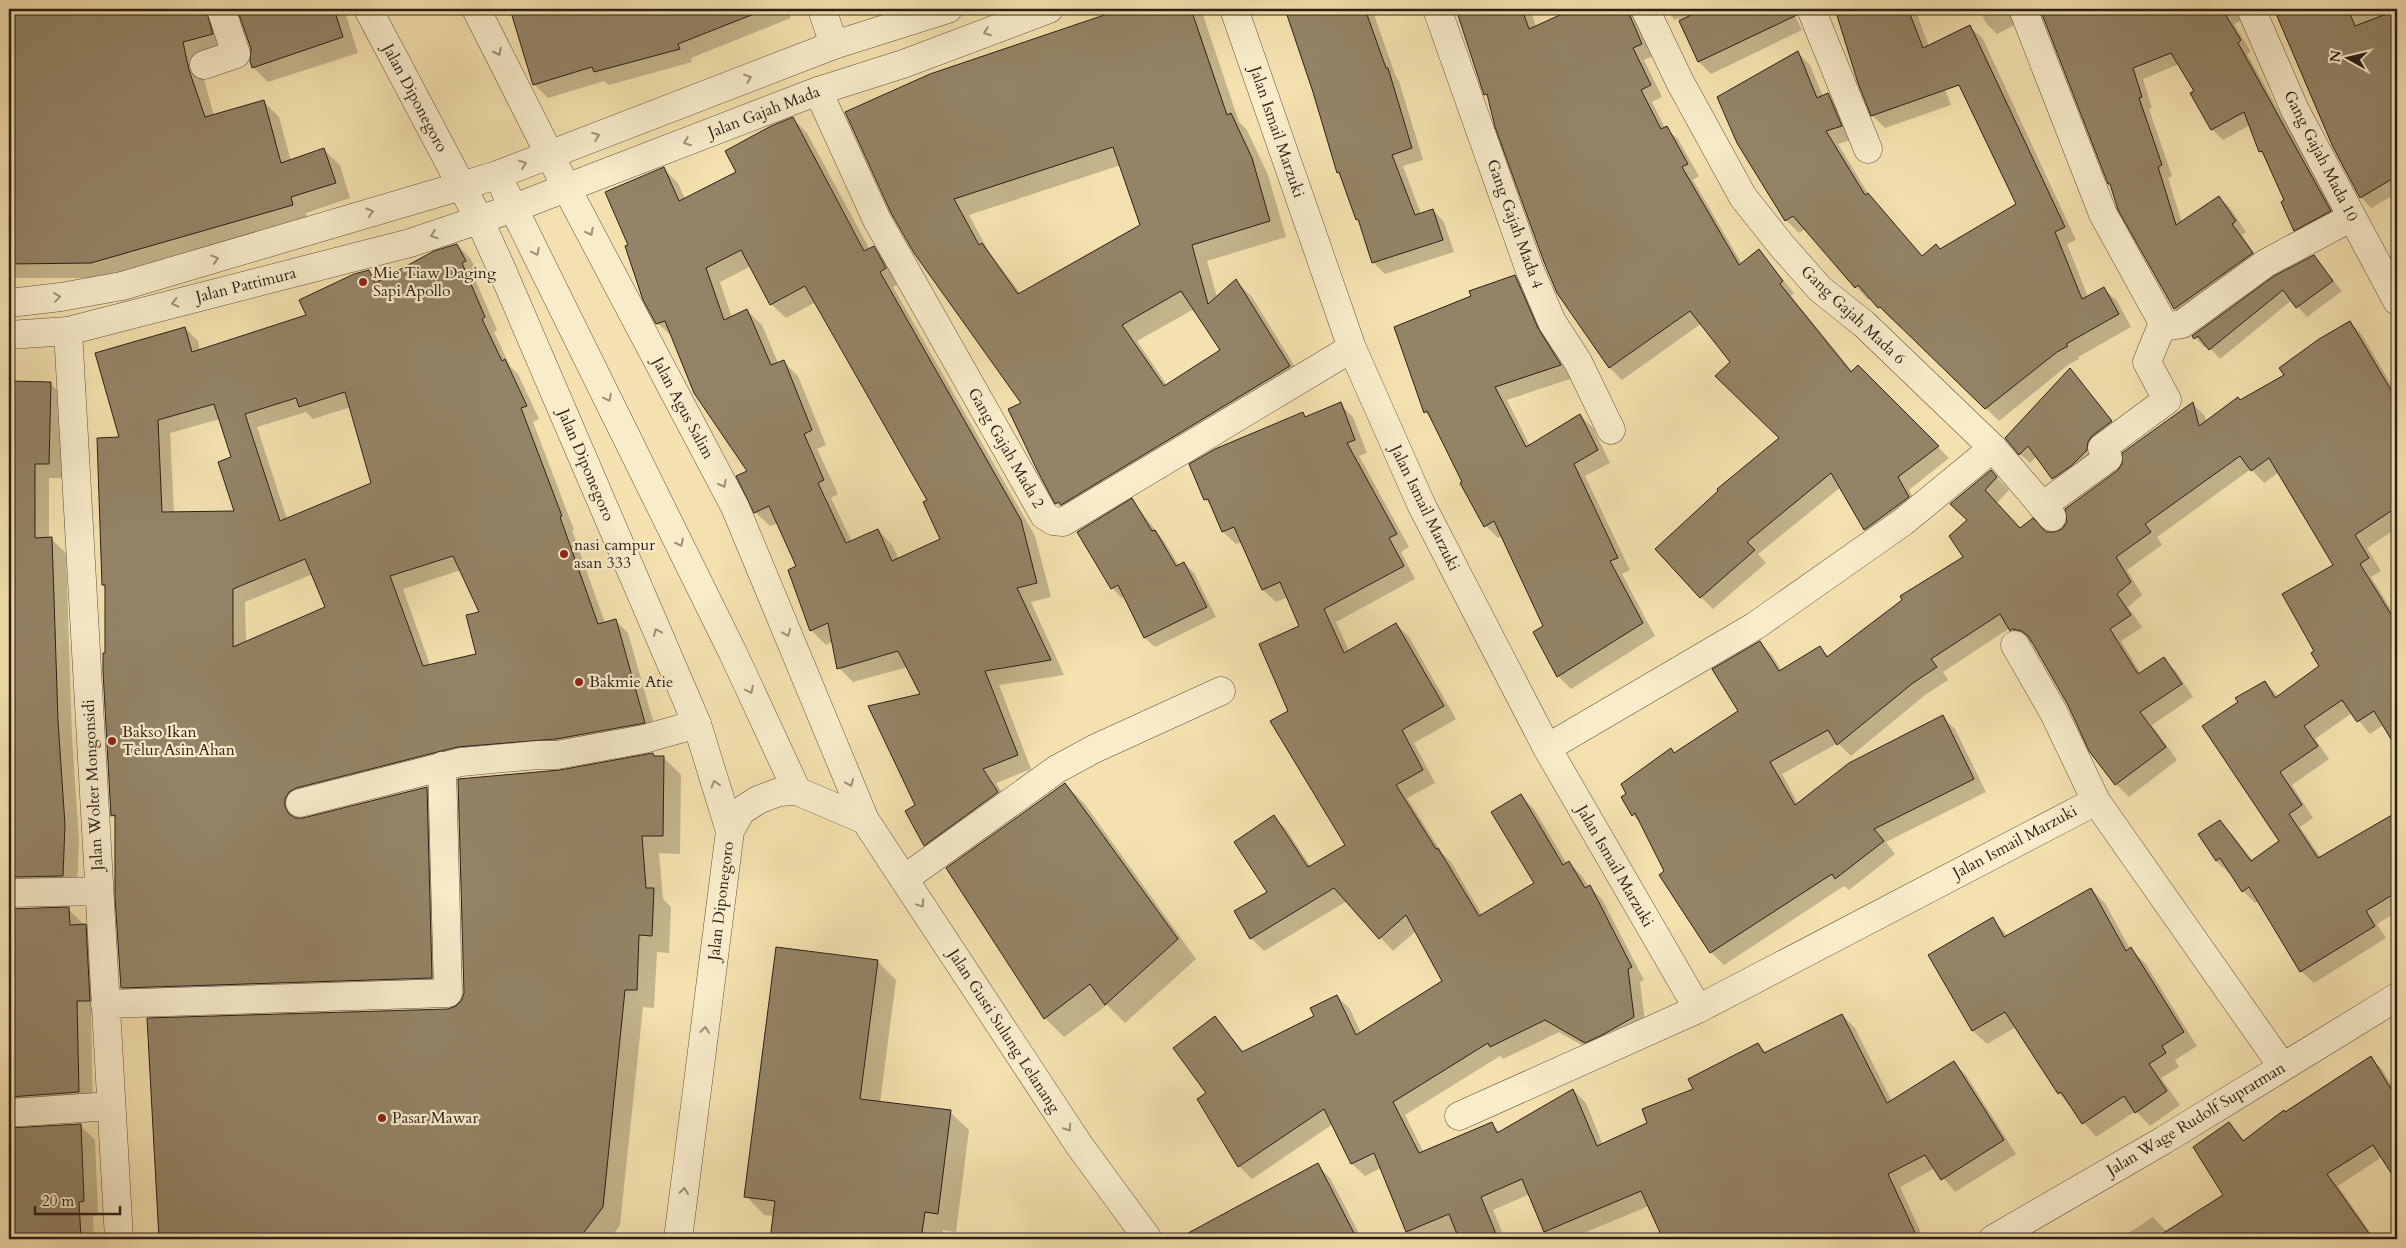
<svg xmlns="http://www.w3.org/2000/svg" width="2406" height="1248" font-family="Cardo,serif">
	<rect width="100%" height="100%" fill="#f4e1af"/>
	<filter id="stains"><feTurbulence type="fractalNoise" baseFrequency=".004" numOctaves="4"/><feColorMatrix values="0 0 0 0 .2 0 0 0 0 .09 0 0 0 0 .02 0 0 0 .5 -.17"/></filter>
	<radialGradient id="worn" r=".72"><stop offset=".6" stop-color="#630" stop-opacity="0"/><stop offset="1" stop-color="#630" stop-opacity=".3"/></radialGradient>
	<path fill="#0003" fill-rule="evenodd" d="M9,9H344L358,53L268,82L253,67L252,49L239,9H232L228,50L198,57L214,116L263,101L279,117L291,161L324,150L340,165L350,198L306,213L308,220L107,278H9Z
		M512,9H787L791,18L691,58L692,62L609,85L604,81L548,98L534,84Z
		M1126,9H1201L1239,122L1247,130L1268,175L1286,237L1207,261L1217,297L1236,281L1252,297L1305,383L1073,519L1056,503L1023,404L916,251L931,75ZM1121,165L1141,226L1021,294L989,252L969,215ZM1194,309L1222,351L1167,385L1137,341Z
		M1286,9H1372L1396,77L1399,81L1423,160L1403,166L1421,214L1433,210L1444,222L1454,252L1385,274L1374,263L1360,222L1338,172Z
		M1458,9H1530L1536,27L1576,9H1648L1653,56L1644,60L1662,97L1652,102L1665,128L1678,139L1699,176L1693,180L1742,264L1759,251L1794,293L1791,296L1853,372L1858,367L1949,458L1909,490L1920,509L1877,541L1865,530L1841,487L1758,554L1766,563L1713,609L1701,597L1657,549L1781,438L1731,362L1702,323L1622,380L1610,368L1490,99L1485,94Z
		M1664,9H1791L1802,30L1711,74L1699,62L1678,18L1675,20Z
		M1836,9H1915L1951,105L1885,128L1872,115L1859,82Z
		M1979,9H2023L2019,23L1997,34L1986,23Z
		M2041,9H2251L2246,18L2234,24L2251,52L2247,54L2341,222L2305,241L2295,230L2286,201L2268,159L2260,151L2250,125L2223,140L2212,129L2191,93L2195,91L2179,64L2143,79L2152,108L2149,109L2172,176L2168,178L2182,223L2219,198L2230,208L2246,232L2242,235L2262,265L2186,319L2175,309L2120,209Z
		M2275,9H2397V193L2371,208L2361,197L2334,147Z
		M1970,27L1983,39L2076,240L2067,244L2088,297L2104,289L2117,301L2131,327L2078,357L2079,359L2069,364L1999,421L1893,318L1892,320L1871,298L1868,300L1805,229L1799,233L1786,220L1798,53L1810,65L1823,97L1828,95L1841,108L1854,139L1838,144L1869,195L1923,257L1940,250L2017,205Z
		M793,119L807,133L870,250L874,248L888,262L900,283L893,287L1035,536L1051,597L1031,602L1064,675L999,685L1031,769L996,783L1012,807L939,859L925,845L916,806L922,695L908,667L853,682L839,668L833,641L826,645L811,630L798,567L778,523L770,526L755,512L748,471L673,337L657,323L630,246L664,169L678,183L685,199L738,173ZM751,266L771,304L786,318L816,302L929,500L941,539L899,559L892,545L878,530L852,542L831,498L838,494L817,449L826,445L798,376L783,361L778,363L762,325L747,311L732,318L720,282Z
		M457,245L470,258L479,274L474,277L497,330L494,332L510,366L518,374L539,419L533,422L574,530H572L605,623L615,620L628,633L657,735L569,752L298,812L297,819H304L427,788L439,801L444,990L135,1000L122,987L116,819L112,815L106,588L103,585L121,438L185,328L198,341L200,351L308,316L368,271L380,282ZM351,407L373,484L287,519L257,427L306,412L313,419ZM220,419L232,458L236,512L174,513L170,433ZM461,570L481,612L478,655L430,665L403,589ZM313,574L326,608L246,643L245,602Z
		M2314,257L2342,291L2307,317L2292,300L2220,359L2207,345L2205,348L2194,336Z
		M1515,276L1527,289L1573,378L1507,400L1530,446L1580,415L1593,428L1610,463L1585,476L1630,570L1622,574L1655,636L1571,689L1558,676L1545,627L1502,536L1498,538L1486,526L1433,420L1425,412L1472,297Z
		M2350,322L2362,335L2397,394V528L2367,548L2381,571L2371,577L2397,619V746L2383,725L2370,734L2352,713L2315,739L2329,759L2292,785L2313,818L2300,827L2321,858L2397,814V912L2377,924L2386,938L2314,983L2301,971L2259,901L2255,903L2243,891L2230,872L2229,873L2216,861L2220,821L2232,834L2253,861L2281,841L2240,703L2265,682L2279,697L2321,666L2316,651L2335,566L2279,472L2264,483L2251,469L2157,537L2162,545L2127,570L2142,595L2128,607L2142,627L2121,641L2141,674L2163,659L2176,671L2193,697L2152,725L2177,760L2129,797L2116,784L2090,750L2069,705L2033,643L2023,642L2010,628L1943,672L1948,680L1925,695L1851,756L1838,743L1782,774L1798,804L1942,717L1955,729L1986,792L1886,842L1895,854L1849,890L1844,886L1724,965L1711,952L1660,875L1666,872L1642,825L1633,815L1627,794L1671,750L1675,754L1740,711L1760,643L1772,655L1782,671L1820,648L1830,657L1964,557L1968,520L1991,471L2009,490L1997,503L2020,529L2055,534L2063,530L2118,471L2193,404L2205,416L2206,422L2286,376Z
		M2070,370L2120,432L2063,488L2037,456L2030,463L2020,454Z
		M9,383H50L65,398L63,478H49V539H51L66,553L72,737L79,840L77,890L9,903Z
		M1340,404L1353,417L1367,453L1359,456L1409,547L1401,552L1415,579L1336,622L1349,651L1396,624L1409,637L1456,719L1414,743L1435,783L1407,798L1442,853L1451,862L1482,915L1535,883L1521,796L1534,809L1567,864L1569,863L1582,876L1589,887L1602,899L1644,980L1640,982L1646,1030L1599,1055L1559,1032L1503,1059L1500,1056L1405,1115L1424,1153L1492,1124L1500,1132L1573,1090L1586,1103L1603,1145L1648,1124L1758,1045L1767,1053L1842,1015L1855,1028L1892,1102L1953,1062L1966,1075L2016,1154L1955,1192L1935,1168L1900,1187L1924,1239H1647L1662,1233L1649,1206L1569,1239H1553L1545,1231L1530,1194L1493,1210L1505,1239H1410L1381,1168L1365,1176L1352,1164L1333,1124L1252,1179L1239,1166L1207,1093L1215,1017L1244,1052L1316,1017L1337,996L1350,1009L1361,1033L1444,982L1416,931L1393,951L1347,901L1264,951L1251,938L1269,892L1274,817L1286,829L1311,867L1347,845L1290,711L1301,627L1288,597L1276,602L1263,590L1242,542L1236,544L1223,532L1212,506L1205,499L1302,413L1306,417Z
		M1132,500L1164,541L1179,566L1184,563L1194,573L1216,617L1155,647L1145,638L1124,596L1122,598L1112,588Z
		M653,754L656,757L664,758L681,775L680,854L659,853L663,899L671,907L669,953L657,952L654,1008L643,1007L620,1225L610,1239H160L148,1020L449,1010L456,1008L463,1001L560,772Z
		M1065,784L1084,803L1196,959L1125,1023L1107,1005L1064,1037L1045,1018L948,868Z
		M2091,889L2105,903L2130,949L2145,963L2197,1046L2175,1060L2179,1067L2161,1078L2180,1105L2150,1126L2136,1111L2096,1137L2059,1093L2016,1027L1987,1044L1973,1031L1930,956L1992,919L2008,936Z
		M68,909L100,940L104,1015H91L93,1107L9,1123V910Z
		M877,961L896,980L880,1103L950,1112L969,1130L956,1232L943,1230L942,1239H772L774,1216L764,1215L746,1196Z
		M2371,1058L2382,1069L2397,1094V1180L2382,1157L2338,1186L2374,1238L2126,1239L2124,1236L2153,1217L2167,1232L2225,1196L2229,1123L2245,1141Z
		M80,1125L95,1140L98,1215L93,1216L94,1239H9V1130Z
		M1317,1165L1330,1178L1362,1239H1206L1198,1229Z"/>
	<path fill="#948467" stroke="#2b1f18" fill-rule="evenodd" d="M9,9H206L213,34L183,42L189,70L205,117L264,100L281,163L324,148L336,183L291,197L293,205L91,263L9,264Z
		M237,9H334L343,37L252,68L250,61L251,49Z
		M510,9H764V10L678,44L680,49L594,72L592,67L533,85Z
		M1122,9H1191L1227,115L1231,113L1252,158L1270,221L1192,245L1208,304L1236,279L1290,366L1061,505L1059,502L1055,504L1037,470L1008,409L1021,403L914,253L891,213L845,112L930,74ZM1113,147L1140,225L1018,294L982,243L979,245L954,199ZM1181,291L1220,350L1164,386L1122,325Z
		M1285,9H1365L1386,68H1388L1412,148L1392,155L1415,215L1433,209L1443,240L1372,263L1358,219L1356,220L1339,172L1337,173L1313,92Z
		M1456,9H1522L1529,29L1573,9H1627L1642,44L1633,48L1651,85L1641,90L1661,129L1667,126L1688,164L1682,167L1739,265L1759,249L1783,281L1780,284L1851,372L1858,365L1939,446L1898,477L1909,497L1864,530L1831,473L1747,542L1755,550L1700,598L1655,549L1718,491L1717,489L1779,438L1715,376L1730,362L1690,311L1609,368L1557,293L1544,262L1495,127L1487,94L1484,95Z
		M1703,9H1796L1797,15L1698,62L1679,21Z
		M1835,9H1908L1923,48L1970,25L2065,227L2055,232L2082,299L2104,287L2119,314L2066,344L2068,346L2057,352L1985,409L1880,307L1878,308L1858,285L1855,288L1793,216L1785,221L1737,143L1717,97L1798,51L1817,98L1828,93L1842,126L1826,131L1865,195L1868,193L1922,256L1936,244L1940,249L2016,204L1959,85L1871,116L1858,83Z
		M2040,9H2222L2241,40L2238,43L2331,211L2294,231L2281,202L2284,200L2262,151L2259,152L2244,112L2211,130L2190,93L2194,91L2171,53L2133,68L2142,97L2139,98L2162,165L2158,167L2176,225L2219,196L2236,221L2232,224L2253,253L2174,309L2118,210L2110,184H2108Z
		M2274,9H2348L2355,26L2397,10V176L2360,198L2333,147Z
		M793,117L864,251L874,246L886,268L880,272L1021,520L1037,583L1017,588L1051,660L985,671L1018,755L983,769L998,792L924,846L905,811L915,805L868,706L920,694L898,651L837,669L828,623L810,631L788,570L796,566L769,506L754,513L736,476L747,471L694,393L665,321L656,324L643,300L625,246L628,245L605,192L664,167L679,201L736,172L725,151L771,126ZM741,250L770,305L805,286L927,500L923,502L940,539L892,561L878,529L846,543L818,483L824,480L804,434L812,430L784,360L771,365L747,309L724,320L706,268Z
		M457,244L466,261L462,263L485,317L482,319L502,361L505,359L527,406L521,408L562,516L560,517L598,624L616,619L645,723L556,739L457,747L296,788L289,792L285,799V807L289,814L295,818H303L427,787L432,978L121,988L115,897V815L111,816L103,671V653H105V585H102L97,438L119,437L95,353L185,327L192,352L306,315L299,300L354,274L369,270L375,283L434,251ZM345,392L371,483L280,521L245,414L296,398L299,407ZM214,404L231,457L218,462L234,511L162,512L158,420ZM453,556L479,612L466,615L476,654L423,666L390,576ZM305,559L325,607L233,647V589Z
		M2314,255L2333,281L2296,308L2283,290L2209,350L2198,336L2194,339L2192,336L2274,276Z
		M1515,275L1538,328L1561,365L1495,387L1526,447L1580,414L1598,450L1574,464L1618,558L1610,561L1643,623L1557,677L1533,632L1543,626L1494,521L1484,527L1460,483L1462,482L1427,411L1424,413L1394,327L1471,296L1469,291Z
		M2350,321L2397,400V507L2355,535L2369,558L2360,564L2397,624V749L2374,711L2357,722L2342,700L2304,726L2318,746L2280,772L2302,805L2289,814L2318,858L2397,812V892L2366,911L2375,926L2300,972L2249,887L2242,892L2220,858L2216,861L2198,834L2220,820L2251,861L2279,841L2202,726L2238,702L2235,698L2265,681L2275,698L2319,666L2311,653L2314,651L2282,594L2333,565L2269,458L2251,471L2240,456L2145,524L2151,532L2116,557L2131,582L2117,594L2131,615L2110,629L2138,674L2164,657L2182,684L2140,712L2166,747L2115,785L2089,751L2068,705L2029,637L2022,631L2012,629L2010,631L2000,614L1931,659L1937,667L1913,683L1837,745L1828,730L1770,762L1795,805L1849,763L1943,715L1974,779L1874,829L1884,841L1835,879L1832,874L1710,953L1659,875L1664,871L1635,813L1632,816L1621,797L1626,794L1621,784L1671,748L1674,753L1738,711L1712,669L1760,641L1779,671L1820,646L1827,657L1902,600L1900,596L1963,557L1949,536L1967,520L1950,504L1991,470L1997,477L1985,490L2020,528L2033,518L2046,532H2054L2062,529L2067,522L2065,509L2118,470L2122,464V453L2193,402L2199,426L2238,397L2240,400L2284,375L2279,368L2319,339Z
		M2070,368L2112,421L2092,436L2088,442L2087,450L2071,466L2052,479L2028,446L2019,455L2005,438Z
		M9,381L51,382L49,464H35V538L52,537L58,721L65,825L63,876L9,877Z
		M1341,402L1355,440L1347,443L1397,534L1389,538L1404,566L1324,609L1344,653L1396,623L1444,706L1402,730L1423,770L1396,785L1436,849L1438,848L1479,916L1534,883L1491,812L1521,794L1563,865L1569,861L1585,888L1590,885L1632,967L1628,969L1634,1017L1604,1034L1585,1043L1545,1020L1490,1047L1488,1043L1393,1102L1419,1153L1492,1122L1497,1133L1573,1089L1597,1146L1647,1123L1642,1109L1693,1089L1688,1079L1758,1043L1764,1053L1842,1014L1887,1103L1954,1061L2004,1140L1941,1180L1925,1155L1888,1174L1918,1239H1663L1641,1191L1544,1232L1522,1179L1481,1197L1498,1239H1459L1449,1214L1406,1232L1374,1153L1351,1164L1324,1109L1238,1167L1197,1099L1206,1093L1173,1048L1215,1016L1242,1052L1314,1016L1310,1008L1337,995L1356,1035L1442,981L1406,915L1379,939L1334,888L1250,939L1234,911L1267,892L1234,842L1274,815L1308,867L1345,845L1270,721L1288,711L1259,644L1299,626L1280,582L1262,590L1234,527L1222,532L1208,499L1204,500L1189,464L1215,449L1303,412L1305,417Z
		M1132,498L1152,531L1155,530L1176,566L1184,562L1207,607L1144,638L1118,585L1111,589L1077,532Z
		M653,753L654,756H664L663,836H642L646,888H654L652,936L639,935L637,990H625L603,1207L579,1239H159L147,1018L448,1009L456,1006L461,1001L464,993L458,779L560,770Z
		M1065,783L1178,939L1105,1005L1090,984L1044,1019L946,868Z
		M2091,888L2126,951L2131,947L2184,1032L2162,1046L2166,1053L2149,1064L2167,1091L2135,1113L2124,1096L2082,1124L2061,1092L2058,1094L2005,1012L1972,1031L1928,955L1993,917L2004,937Z
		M69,907L70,925L86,924L90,1001H77L79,1092L9,1097V909Z
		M776,947L878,960L860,1099L951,1110L938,1214L925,1212L921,1239H770L775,1201L744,1197Z
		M2371,1056L2397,1099V1182L2373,1145L2327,1174L2373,1239H2154L2223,1195L2193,1147L2229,1122L2243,1141L2284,1110L2285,1112Z
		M81,1124L84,1201L79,1202L81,1239H9V1210H10L9,1128Z
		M1318,1163L1357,1239H1177Z"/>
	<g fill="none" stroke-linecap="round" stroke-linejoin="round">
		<defs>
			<path id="minor" d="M822,9L834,45
				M1234,9L1352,348L1421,504L1547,748L1698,1009L2096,801L2282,1066
				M1437,9L1529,268L1552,322L1578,362L1611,430
				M1645,9L1680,82L1743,197L1782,246L1820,289L1864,324L1993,448L2052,517
				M1811,9L1868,149
				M2023,9L2103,214L2163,323L2170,326L2182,324L2266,263L2352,217
				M2251,9L2295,110L2397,301
				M204,65L236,54L221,9
				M818,91L877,220L1044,515L1053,521L1063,522L1352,348
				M68,331L119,1239
				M2042,506L2108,458L2102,448L2167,400L2147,362L2163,323
				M2015,645L2054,713L2096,801
				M1547,748L1755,626L1903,522L1993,448
				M300,803L461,762L538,755H557L644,739L697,724
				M904,879L1057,769L1094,749L1221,691
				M9,893L99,891
				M105,1004L448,993L442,766
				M9,1113L111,1106
				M1459,1116L1698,1009
				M1993,1239L2164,1140L2397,997"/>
			<path id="tertiary" d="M368,9L479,219L502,270L697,724L730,831L678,1239
				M476,9L567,189L735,507L865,820L1079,1145L1148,1239
				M505,191L733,653L797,791
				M9,303L61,297L122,286L461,186L497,175L834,45L948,9
				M9,335L68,331L410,243L514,208L818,91L903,64L1049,9
				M730,831L741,811L758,800L779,792L797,791L865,820"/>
		</defs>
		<use href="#minor" stroke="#5d503e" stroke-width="29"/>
		<use href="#tertiary" stroke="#5d503e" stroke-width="29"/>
		<use href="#minor" stroke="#f8eccb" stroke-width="28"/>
		<use href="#tertiary" stroke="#f8eccb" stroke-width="28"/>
	</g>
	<defs><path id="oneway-chevron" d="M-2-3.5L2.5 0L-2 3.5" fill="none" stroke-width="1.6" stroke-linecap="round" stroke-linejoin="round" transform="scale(1.25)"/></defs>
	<g stroke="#9c907a">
		<use href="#oneway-chevron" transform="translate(987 32) rotate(159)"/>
		<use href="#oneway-chevron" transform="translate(498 52) rotate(63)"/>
		<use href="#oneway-chevron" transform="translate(748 78) rotate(-21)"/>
		<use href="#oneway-chevron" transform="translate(596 136) rotate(-21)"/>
		<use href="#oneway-chevron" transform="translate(687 142) rotate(159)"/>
		<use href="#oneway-chevron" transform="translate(523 164) rotate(-21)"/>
		<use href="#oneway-chevron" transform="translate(370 212) rotate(-17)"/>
		<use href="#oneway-chevron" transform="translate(590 232) rotate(62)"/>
		<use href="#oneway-chevron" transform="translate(434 235) rotate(160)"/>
		<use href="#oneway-chevron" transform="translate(536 252) rotate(64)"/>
		<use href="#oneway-chevron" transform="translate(215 259) rotate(-17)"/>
		<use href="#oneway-chevron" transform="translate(57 297) rotate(-7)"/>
		<use href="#oneway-chevron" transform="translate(175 303) rotate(166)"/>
		<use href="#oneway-chevron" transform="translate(608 398) rotate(64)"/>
		<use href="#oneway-chevron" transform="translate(723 484) rotate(62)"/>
		<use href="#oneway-chevron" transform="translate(680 543) rotate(64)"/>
		<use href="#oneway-chevron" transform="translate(657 632) rotate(-113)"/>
		<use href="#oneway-chevron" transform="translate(787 633) rotate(68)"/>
		<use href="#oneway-chevron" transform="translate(750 690) rotate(65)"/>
		<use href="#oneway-chevron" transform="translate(850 783) rotate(68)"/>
		<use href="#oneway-chevron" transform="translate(715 784) rotate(-107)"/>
		<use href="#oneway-chevron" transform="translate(921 904) rotate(56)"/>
		<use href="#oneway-chevron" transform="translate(705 1030) rotate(-83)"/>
		<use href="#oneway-chevron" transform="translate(1068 1128) rotate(57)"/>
		<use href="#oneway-chevron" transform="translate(684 1191) rotate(-83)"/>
	</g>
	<g fill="#8f2418" stroke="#f8eccb" stroke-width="2">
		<circle cx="363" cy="282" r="5"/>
		<circle cx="564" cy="554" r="5"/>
		<circle cx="579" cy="682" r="5"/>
		<circle cx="112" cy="741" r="5"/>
		<circle cx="382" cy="1118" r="5"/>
	</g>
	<g text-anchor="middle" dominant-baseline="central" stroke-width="4.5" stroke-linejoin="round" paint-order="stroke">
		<g font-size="16" fill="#2b1f18" stroke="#f8eccb">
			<text transform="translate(415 98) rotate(62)">Jalan Diponegoro</text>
			<text transform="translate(764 112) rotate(-21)">Jalan Gajah Mada</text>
			<text transform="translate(1277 132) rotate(71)">Jalan Ismail Marzuki</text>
			<text transform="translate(2321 156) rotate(63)">Gang Gajah Mada 10</text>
			<text transform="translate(1515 224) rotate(70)">Gang Gajah Mada 4</text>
			<text transform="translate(246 285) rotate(-14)">Jalan Pattimura</text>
			<text transform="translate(1853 315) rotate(43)">Gang Gajah Mada 6</text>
			<text transform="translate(683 408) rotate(62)">Jalan Agus Salim</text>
			<text transform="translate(1006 448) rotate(60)">Gang Gajah Mada 2</text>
			<text transform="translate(586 465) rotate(67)">Jalan Diponegoro</text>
			<text transform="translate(1425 508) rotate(64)">Jalan Ismail Marzuki</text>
			<text transform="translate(93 785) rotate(-93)">Jalan Wolter Mongonsidi</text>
			<text transform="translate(2015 842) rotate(-28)">Jalan Ismail Marzuki</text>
			<text transform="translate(1615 866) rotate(60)">Jalan Ismail Marzuki</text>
			<text transform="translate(721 901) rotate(-83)">Jalan Diponegoro</text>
			<text transform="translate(1004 1031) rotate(57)">Jalan Gusti Sulung Lelanang</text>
			<text transform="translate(2196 1119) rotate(-31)">Jalan Wage Rudolf Supratman</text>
		</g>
		<g font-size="16" fill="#2b1f18" stroke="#f8eccb" text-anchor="start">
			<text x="373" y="273">Mie Tiaw Daging<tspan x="373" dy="18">Sapi Apollo</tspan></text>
			<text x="574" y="545">nasi campur<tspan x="574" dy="18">asan 333</tspan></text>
			<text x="589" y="682">Bakmie Atie</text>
			<text x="122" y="732">Bakso Ikan<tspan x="122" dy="18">Telur Asin Ahan</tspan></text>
			<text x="392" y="1118">Pasar Mawar</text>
		</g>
	</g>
	<rect width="2406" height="1248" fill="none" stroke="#f4e1af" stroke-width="30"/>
	<rect x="10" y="10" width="2386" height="1228" fill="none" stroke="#2b1f18" stroke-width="2.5"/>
	<rect x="15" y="15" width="2376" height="1218" fill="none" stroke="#2b1f18"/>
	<g transform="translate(2348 58) rotate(278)" stroke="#f8eccb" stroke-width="4" paint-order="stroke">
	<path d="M0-4L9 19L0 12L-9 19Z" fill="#2b1f18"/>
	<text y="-8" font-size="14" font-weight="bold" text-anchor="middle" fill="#2b1f18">N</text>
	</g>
	<path d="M35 1206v8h85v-8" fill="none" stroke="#2b1f18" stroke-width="2.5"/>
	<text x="42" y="1206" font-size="15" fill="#2b1f18" stroke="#f8eccb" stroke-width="4" paint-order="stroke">20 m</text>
	<rect width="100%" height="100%" filter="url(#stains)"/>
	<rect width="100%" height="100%" fill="url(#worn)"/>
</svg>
